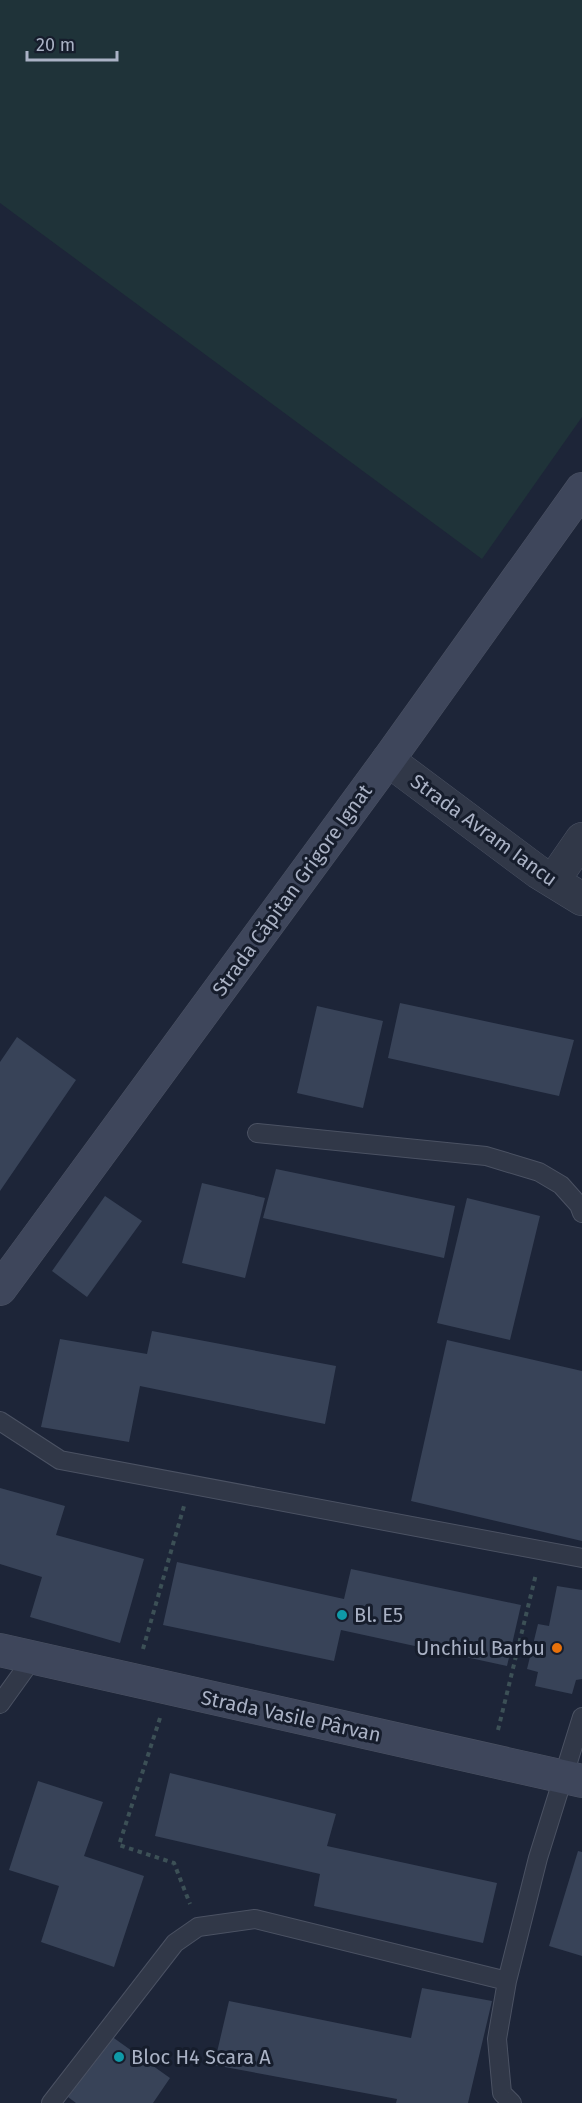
<svg xmlns="http://www.w3.org/2000/svg" width="582" height="2103" font-family="'Fira Sans',sans-serif">
	<rect width="100%" height="100%" fill="#1d2538"/>
	<path fill="#1f3339" d="M0,0H582V417L482,559L0,203Z"/>
	<path fill="#384358" d="M400,1003L574,1040L559,1096L388,1058Z
		M317,1006L383,1021L363,1108L297,1093Z
		M17,1037L76,1080L0,1191V1062Z
		M276,1169L455,1206L444,1258L263,1218Z
		M202,1183L265,1198L245,1278L182,1263Z
		M105,1196L142,1221L87,1297L52,1271Z
		M467,1198L540,1216L510,1340L437,1323Z
		M152,1331L336,1366L325,1424L140,1386L129,1442L41,1427L60,1339L147,1354Z
		M447,1340L582,1371V1541L411,1501Z
		M0,1488L65,1506L56,1535L144,1559L120,1643L30,1617L42,1577L0,1564Z
		M177,1562L344,1599L351,1569L521,1605L507,1666L341,1630L334,1661L163,1625Z
		M557,1586L582,1590V1679L576,1680L572,1694L535,1686L538,1672L527,1669L538,1624L549,1626Z
		M170,1773L336,1814L327,1846L497,1883L483,1943L314,1906L320,1874L155,1836Z
		M38,1781L103,1802L84,1856L144,1876L114,1967L41,1942L59,1886L9,1870Z
		M578,1851L582,1852V1956L549,1946Z
		M422,1988L492,2001L468,2103H396L397,2099L214,2065L229,2001L411,2038Z
		M111,2036L170,2078L153,2103H76L68,2097Z"/>
	<g fill="none" stroke-linecap="round" stroke-linejoin="round">
		<defs>
			<path id="lane" d="M257,1133L486,1156L539,1172L561,1185L579,1205L582,1213
				M0,1421L60,1460L582,1558
				M0,1704L33,1658
				M51,2103L175,1943L198,1927L255,1919L507,1981
				M512,2103L502,2093L497,2039L507,1981L538,1858L582,1717"/>
			<path id="street" d="M388,760L538,872L582,899
				M553,881L582,839"/>
			<path id="secondary" d="M0,1289L388,760L582,489
				M0,1650L582,1781"/>
		</defs>
		<use href="#lane" stroke="#4b5263" stroke-width="20"/>
		<use href="#street" stroke="#4b5263" stroke-width="34"/>
		<use href="#secondary" stroke="#4b5263" stroke-width="34"/>
		<path stroke="#3c5056" stroke-width="4" stroke-dasharray="4.5 4.5" stroke-linecap="butt" d="M143,1649L184,1506
			M160,1718L119,1845L174,1863L190,1904
			M498,1730L536,1574"/>
		<use href="#lane" stroke="#313848" stroke-width="18"/>
		<use href="#street" stroke="#313848" stroke-width="33"/>
		<use href="#secondary" stroke="#3e465b" stroke-width="33"/>
	</g>
	<g fill="#0f9aa8" stroke="#161d2c" stroke-width="2">
		<circle cx="342" cy="1615" r="6"/>
		<circle cx="119" cy="2057" r="6"/>
	</g>
	<circle fill="#e8710a" stroke="#161d2c" stroke-width="2" cx="557" cy="1648" r="6"/>
	<g text-anchor="middle" dominant-baseline="central" stroke-width="6" stroke-linejoin="round" paint-order="stroke">
		<g font-size="20" fill="#aab2c5" stroke="#161d2c">
			<text transform="translate(484 830) rotate(36)">Strada Avram Iancu</text>
			<text transform="translate(292 890) rotate(-54)">Strada Căpitan Grigore Ignat</text>
			<text transform="translate(291 1716) rotate(12)">Strada Vasile Pârvan</text>
		</g>
		<g font-size="20" fill="#aab2c5" stroke="#161d2c" text-anchor="start">
			<text x="354" y="1615">Bl. E5</text>
			<text x="545" y="1648" text-anchor="end">Unchiul Barbu</text>
			<text x="131" y="2057">Bloc H4 Scara A</text>
		</g>
	</g>
	<path d="M27 51v9h90v-9" fill="none" stroke="#aab2c5" stroke-width="3"/>
	<text x="36" y="51" font-size="18" fill="#aab2c5" stroke="#161d2c" stroke-width="4.5" paint-order="stroke">20 m</text>
</svg>
